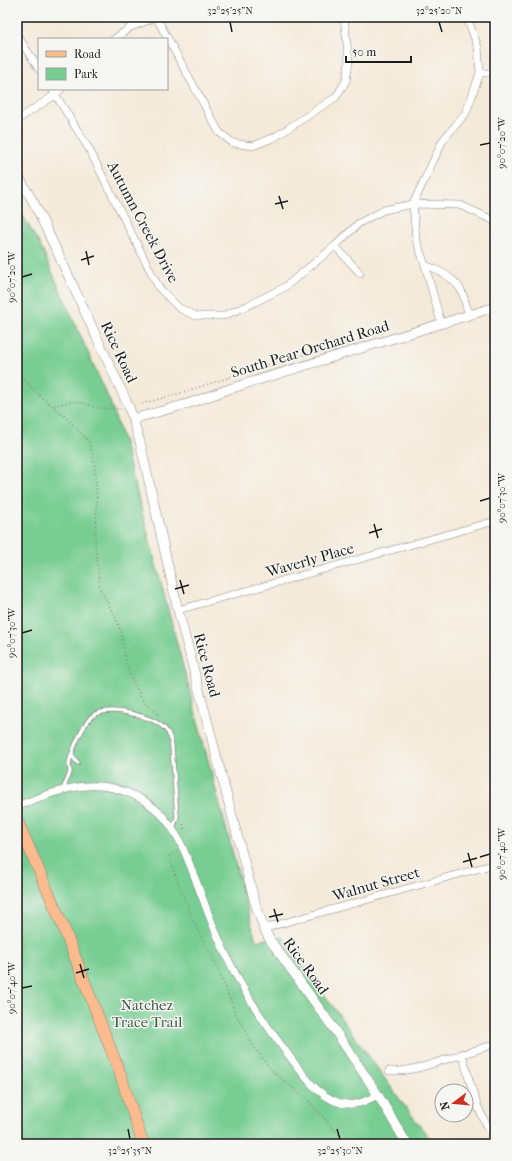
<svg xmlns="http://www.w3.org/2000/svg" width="512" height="1161" font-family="'IM FELL French Canon',serif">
	<rect width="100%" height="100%" fill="#f6f6f2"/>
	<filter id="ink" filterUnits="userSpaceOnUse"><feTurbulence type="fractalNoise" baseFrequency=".025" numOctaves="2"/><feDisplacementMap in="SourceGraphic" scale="8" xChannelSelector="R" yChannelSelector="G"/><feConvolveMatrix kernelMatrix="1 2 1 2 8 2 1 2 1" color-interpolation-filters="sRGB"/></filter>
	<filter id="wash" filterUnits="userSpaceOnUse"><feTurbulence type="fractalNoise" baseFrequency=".012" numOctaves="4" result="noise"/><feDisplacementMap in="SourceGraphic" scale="16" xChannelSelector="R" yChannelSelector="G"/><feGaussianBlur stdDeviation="0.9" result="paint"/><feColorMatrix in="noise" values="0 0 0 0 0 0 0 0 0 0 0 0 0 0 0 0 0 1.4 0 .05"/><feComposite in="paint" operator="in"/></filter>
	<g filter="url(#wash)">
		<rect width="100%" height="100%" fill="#f4ead9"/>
		<path fill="#77cd92" stroke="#4a7457" d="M17,206L40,245L110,402L123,440L256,941L282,936L406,1108L434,1144H17Z"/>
	</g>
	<g filter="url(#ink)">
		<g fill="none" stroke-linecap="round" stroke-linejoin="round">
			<defs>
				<path id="service" d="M72,756L78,763
					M63,789C65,784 69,777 70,772C70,769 69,766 69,763C72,750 82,728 90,718C102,703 152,715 164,728C170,733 171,740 172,747L177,817L173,829"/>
				<path id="minor" d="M156,17L219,132L233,143L253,146L275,137L336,97L346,81L349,62L344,17
					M17,35L39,69
					M114,39L131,27L157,17
					M480,73H495
					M52,89L89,149L159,288L179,308L196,316H223L247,306L285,287L335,246L359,223L384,210L413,204L460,205L495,221
					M17,120L55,95L61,89
					M335,246L360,273
					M425,265C438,269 454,278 461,290C465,298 466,307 469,315
					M441,323L425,265L416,239L413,204L443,140L466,113L480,73L478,47L471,28L466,17
					M178,610L495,521
					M17,806C64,788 100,773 146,802C178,822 188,861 201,894C209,916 218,939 229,961C245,995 267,1027 290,1057C305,1078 327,1108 355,1104C363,1103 371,1098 378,1095
					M264,929L276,925L495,864
					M462,1053C470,1082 476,1113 495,1137
					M389,1071H402L422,1067L495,1044"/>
				<path id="tertiary" d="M17,174L34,203L62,262L129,407L140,442L178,610L254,899L264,929L270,940L334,1029L378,1095L407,1144
					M133,419L190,403L229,389L495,307"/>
				<path id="primary" d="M17,820L63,926L120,1073L143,1144"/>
			</defs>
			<use href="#service" stroke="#88837a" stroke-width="5"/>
			<use href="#minor" stroke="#88837a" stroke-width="8"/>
			<use href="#tertiary" stroke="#88837a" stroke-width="10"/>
			<use href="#primary" stroke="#88837a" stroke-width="12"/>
			<path stroke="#88837a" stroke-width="1.5" stroke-dasharray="1 3" stroke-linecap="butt" d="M17,372L40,396L69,420L88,441L92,452L95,469L97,500L95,544L100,589L116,619L121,632L126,663L131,677L142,699L160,716
				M138,405L177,394L291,358L353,341
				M54,406L68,402H80L97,408L121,409
				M183,820L184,832
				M177,852L169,856L178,883L196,927L216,964L235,1012L254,1047L273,1072L307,1099L347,1144"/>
			<use href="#service" stroke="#fff" stroke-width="3.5"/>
			<use href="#minor" stroke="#fff" stroke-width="7"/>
			<use href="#tertiary" stroke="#fff" stroke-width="9"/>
			<use href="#primary" stroke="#fbbb8d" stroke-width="11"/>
		</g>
	</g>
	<path fill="none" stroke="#1c1c1c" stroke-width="1.5" d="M230,22L232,32M439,22L442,32M480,145L490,143M279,196L283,209M275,204L288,201M86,251L89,265M81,260L94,256M22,277L32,274M480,501L490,498M374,524L378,538M369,533L382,529M180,580L184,594M175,589L189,585M22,633L32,630M468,853L472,867M480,857L490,854M463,862L477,858M274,909L278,922M269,917L283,914M80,964L84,978M76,973L89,969M22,988L32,986M128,1129L130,1139M337,1129L340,1139"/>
	<g text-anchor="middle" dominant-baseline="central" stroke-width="3" stroke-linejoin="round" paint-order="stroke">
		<g font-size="15" fill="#1c1c1c" stroke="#f6f6f2">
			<text transform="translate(143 222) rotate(62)">Autumn Creek Drive</text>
			<text transform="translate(310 349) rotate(-17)">South Pear Orchard Road</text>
			<text transform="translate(119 352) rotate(65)">Rice Road</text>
			<text transform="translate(310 560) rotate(-16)">Waverly Place</text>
			<text transform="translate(207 665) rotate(75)">Rice Road</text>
			<text transform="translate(376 884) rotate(-16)">Walnut Street</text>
			<text transform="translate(306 966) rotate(54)">Rice Road</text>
		</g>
		<g font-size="15" fill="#3c5a45" stroke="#f6f6f2">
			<text x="147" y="1005">Natchez<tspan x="147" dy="17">Trace Trail</tspan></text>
		</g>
	</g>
	<rect width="512" height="1161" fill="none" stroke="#f6f6f2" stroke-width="44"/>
	<rect x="38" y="38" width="130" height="52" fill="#f6f6f2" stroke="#9f9f9c"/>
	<rect x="46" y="51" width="20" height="6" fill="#fbbb8d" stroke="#9f9f9c"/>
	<text x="74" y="58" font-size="12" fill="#1c1c1c">Road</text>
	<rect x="46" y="68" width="20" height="12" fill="#77cd92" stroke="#9f9f9c"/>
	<text x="74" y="78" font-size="12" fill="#1c1c1c">Park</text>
	<g transform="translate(454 1103) rotate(254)"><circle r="19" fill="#f6f6f2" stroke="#9f9f9c"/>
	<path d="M0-3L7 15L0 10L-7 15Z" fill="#c8321e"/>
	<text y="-6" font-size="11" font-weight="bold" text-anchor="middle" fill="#1c1c1c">N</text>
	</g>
	<path d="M346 56v6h65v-6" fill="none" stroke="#1c1c1c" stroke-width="2"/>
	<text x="352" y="56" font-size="12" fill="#1c1c1c" stroke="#f6f6f2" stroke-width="3" paint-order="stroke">50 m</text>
	<rect x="22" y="22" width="468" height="1117" fill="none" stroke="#1c1c1c" stroke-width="1.5"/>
	<g font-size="10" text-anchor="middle" fill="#1c1c1c">
		<text x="230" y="14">32°25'25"N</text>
		<text x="439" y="14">32°25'20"N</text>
		<text transform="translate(501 143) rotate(-90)" y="4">90°07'20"W</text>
		<text transform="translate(11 277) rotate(-90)" y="4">90°07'20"W</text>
		<text transform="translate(501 498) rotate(-90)" y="4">90°07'30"W</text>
		<text transform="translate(11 633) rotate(-90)" y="4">90°07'30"W</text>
		<text transform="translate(501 854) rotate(-90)" y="4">90°07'40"W</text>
		<text transform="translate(11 988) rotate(-90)" y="4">90°07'40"W</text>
		<text x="130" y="1154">32°25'35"N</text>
		<text x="340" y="1154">32°25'30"N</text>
	</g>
</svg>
